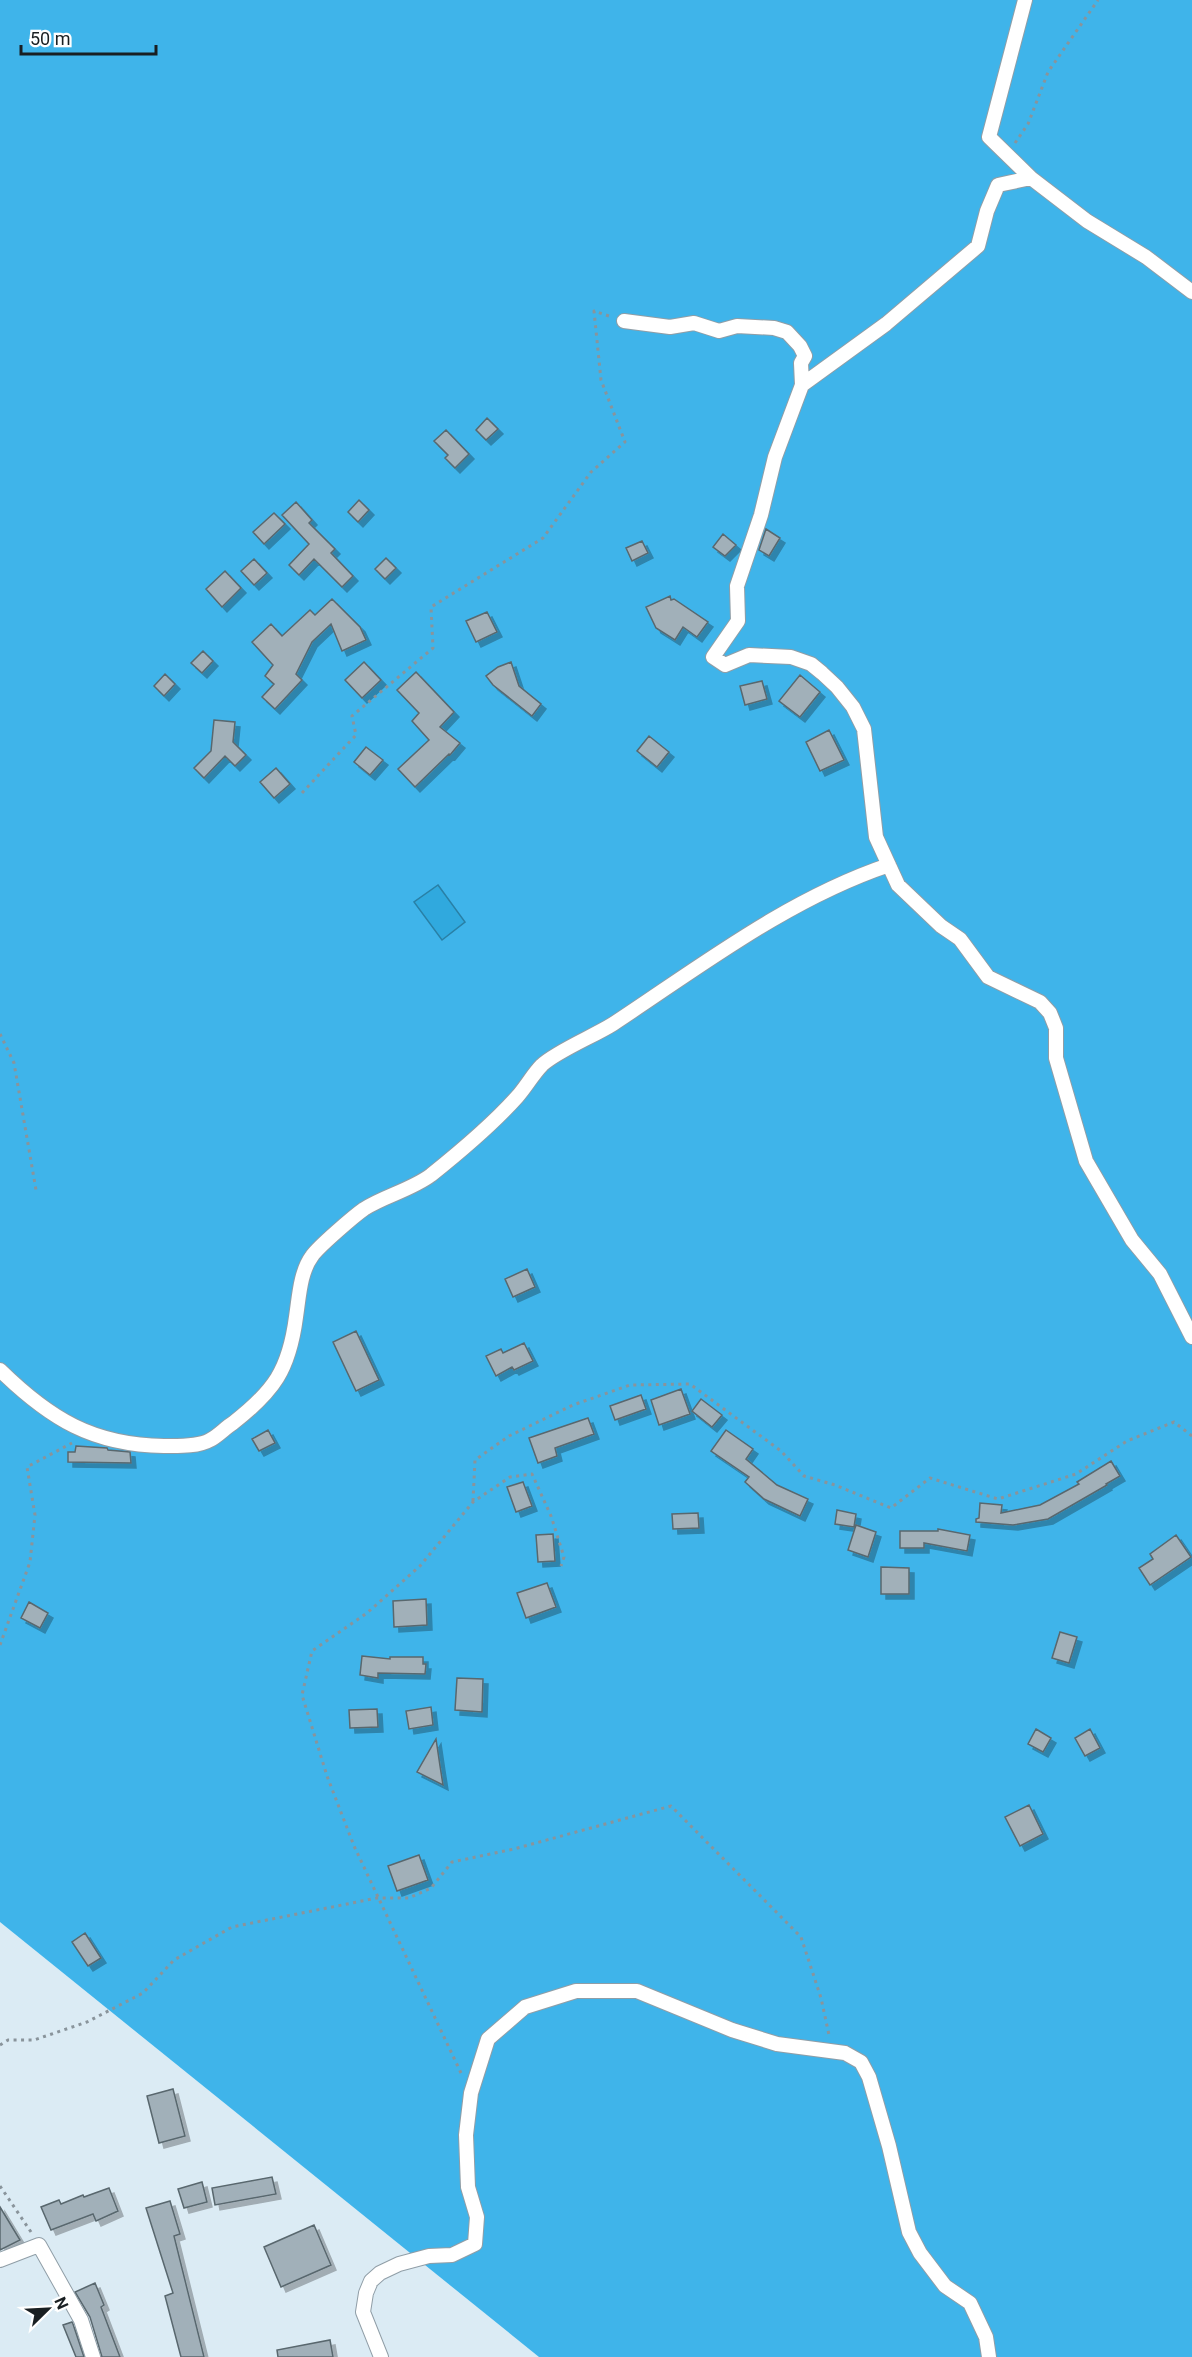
<svg xmlns="http://www.w3.org/2000/svg" width="1192" height="2357" font-family="Roboto,sans-serif">
	<defs>
		<filter id="shadow"><feDropShadow dx="5" dy="5" stdDeviation="0" flood-color="#0004"/></filter>
	</defs>
	<rect width="100%" height="100%" fill="#dbebf4"/>
	<path fill="#3fb4ea" d="M0,0H1192V2357H539L0,1922Z"/>
	<path fill="#30a9de" stroke="#2980a6" stroke-width="1.5" d="M438,885L465,922L442,940L414,902Z"/>
	<path fill="#a1b0b9" stroke="#59676e" stroke-width="1.5" filter="url(#shadow)" d="M487,418L498,429L486,440L476,430Z
		M446,430L469,454L455,468L445,458L448,455L434,441Z
		M359,500L369,510L358,522L348,512Z
		M296,502L312,520L309,523L335,549L331,553L353,576L342,587L314,559L299,575L289,565L309,544L282,515Z
		M274,513L285,524L264,544L253,532Z
		M766,529L780,538L769,556L759,550Z
		M723,534L736,545L725,556L713,547Z
		M642,541L648,553L632,561L626,548Z
		M386,558L396,568L385,579L375,569Z
		M254,559L267,573L254,585L241,571Z
		M225,571L241,588L222,607L206,589Z
		M670,596L671,600L674,599L708,622L697,637L683,627L675,640L656,628L646,607Z
		M332,599L360,627L366,640L342,651L331,624L312,642L296,674L302,680L275,709L262,697L274,684L265,676L273,665L252,642L271,624L282,636L310,610L315,615Z
		M487,612L497,632L476,642L466,621Z
		M203,651L213,661L202,673L191,663Z
		M364,662L381,680L362,698L345,680Z
		M511,662L519,686L541,704L532,716L493,685L486,676L498,667Z
		M416,672L454,712L440,727L460,743L450,755L449,754L415,787L398,769L429,740L412,721L419,713L397,690Z
		M165,674L175,684L164,696L154,686Z
		M800,675L820,692L800,717L779,701Z
		M762,681L767,699L745,705L740,686Z
		M214,720L235,722L233,742L246,755L235,766L225,756L204,778L194,768L211,751Z
		M829,730L844,760L820,771L806,742Z
		M649,736L669,752L657,767L637,751Z
		M366,747L383,760L370,775L354,762Z
		M276,768L290,784L274,798L260,782Z
		M527,1269L535,1287L513,1297L505,1279Z
		M356,1331L379,1380L356,1391L333,1342Z
		M524,1343L533,1361L514,1370L512,1367L496,1376L486,1356L501,1349L503,1353Z
		M681,1389L690,1414L659,1425L651,1400Z
		M641,1395L646,1409L615,1420L610,1406Z
		M701,1399L722,1415L712,1427L692,1411Z
		M588,1418L594,1434L555,1448L557,1456L538,1463L529,1438Z
		M268,1430L275,1443L259,1451L252,1439Z
		M726,1430L753,1449L746,1459L777,1485L808,1499L800,1516L764,1499L745,1482L749,1477L711,1451Z
		M76,1446L107,1448L108,1450L130,1452L131,1463L68,1462V1452H75Z
		M1111,1461L1120,1476L1106,1484L1107,1485L1048,1519L1013,1525L976,1522V1519L979,1518L980,1503L1002,1505L1001,1513L1040,1505L1079,1484L1077,1482Z
		M523,1482L532,1506L516,1512L507,1487Z
		M837,1510L856,1514L854,1527L835,1524Z
		M698,1513L699,1528L673,1529L672,1514Z
		M856,1525L876,1532L868,1557L848,1550Z
		M938,1529L970,1535L967,1551L924,1543V1548H900V1531H938Z
		M553,1534L555,1561L538,1562L536,1535Z
		M1176,1535L1191,1557L1150,1585L1139,1568L1153,1559L1150,1554Z
		M881,1567L909,1568V1594H881Z
		M547,1583L556,1607L526,1618L517,1593Z
		M426,1599L427,1625L394,1627L393,1601Z
		M29,1602L48,1613L40,1628L21,1618Z
		M1060,1632L1077,1637L1069,1663L1052,1658Z
		M362,1656L390,1659V1657H423V1664H426L425,1674L378,1673V1678L360,1675Z
		M457,1678L483,1679L482,1712L455,1710Z
		M431,1707L433,1725L409,1729L406,1711Z
		M377,1709L378,1727L350,1728L349,1710Z
		M1036,1729L1051,1738L1043,1752L1028,1744Z
		M1090,1729L1100,1748L1085,1756L1075,1738Z
		M436,1739L440,1766L443,1785L417,1772Z
		M1029,1805L1043,1834L1020,1846L1005,1817Z
		M419,1855L428,1880L397,1891L388,1866Z
		M85,1933L101,1958L88,1966L72,1942Z
		M173,2089L185,2136L159,2143L147,2096Z
		M272,2177L276,2194L215,2205L212,2188Z
		M202,2182L207,2202L184,2208L178,2189Z
		M109,2188L118,2211L96,2221L93,2214L51,2230L41,2207L59,2200L61,2204L83,2195L84,2197Z
		M170,2201L180,2234L174,2236L204,2357H181L165,2296L173,2293L146,2208Z
		M0,2207L20,2240L0,2250Z
		M314,2225L331,2265L281,2287L264,2247Z
		M95,2283L104,2305L101,2307L120,2357H102L90,2317L75,2292Z
		M72,2322L73,2324L84,2357H76L63,2325Z
		M330,2340L333,2357H278L277,2350Z"/>
	<g fill="none" stroke-linecap="round" stroke-linejoin="round">
		<defs>
			<path id="street" d="M1025,0L989,137L1031,178L1087,221L1146,257L1192,292
				M1031,178L998,185L987,211L978,246L886,324L802,385L775,457L761,515L737,586L738,621L713,657L725,665L749,655L791,657L811,664L822,673L837,687L853,707L864,729L876,837L898,885L941,926L960,939L988,977L1040,1002L1050,1013L1056,1028V1058L1086,1161L1132,1240L1160,1274L1192,1337
				M624,321L670,327L694,323L719,331L737,326L774,328L787,332L800,346L805,356L801,363L802,385
				M0,1370C50,1419 93,1445 164,1446C177,1446 198,1447 210,1440C218,1436 225,1428 233,1423C274,1391 289,1370 296,1317C299,1298 300,1272 312,1256C318,1247 354,1216 364,1209C384,1196 411,1190 431,1175C461,1151 492,1125 517,1097C526,1087 533,1074 542,1065C557,1051 594,1036 613,1024C701,966 788,899 889,865
				M0,2260L39,2245L81,2320L93,2357
				M381,2357L363,2312L366,2293L371,2281L380,2273L399,2264L429,2256L452,2255L475,2244L477,2217L468,2187L466,2135L471,2093L488,2039L525,2007L576,1991H637L732,2030L777,2044L845,2053L861,2062L869,2077L889,2146L909,2232L920,2253L945,2286L970,2303L986,2337L989,2357"/>
		</defs>
		<use href="#street" stroke="#909ea7" stroke-width="16"/>
		<path stroke="#89949b" stroke-width="3" stroke-dasharray="3 4.5" stroke-linecap="butt" d="M1015,143L1028,124L1048,72L1098,0
			M302,793L356,735L352,716L433,648L431,607L543,538L591,472L625,442L601,380L594,311L609,316
			M0,1034L14,1063L36,1190
			M473,1501L475,1460L509,1436L573,1405L630,1385L690,1384L781,1451L804,1476L835,1485L891,1508L930,1478L998,1499L1076,1474L1127,1441L1174,1422L1192,1436
			M0,1645L30,1562L35,1515L27,1467L72,1443
			M0,2045L8,2040H34L87,2022L143,1993L174,1960L232,1927L377,1898H409L431,1888L452,1862L514,1849L671,1806L801,1937L821,1998L829,2035
			M461,2073L354,1846L327,1776L302,1695L312,1651L367,1613L420,1566L473,1502L510,1477L532,1474L551,1516L564,1557L561,1566
			M0,2186L31,2232"/>
		<use href="#street" stroke="#fff" stroke-width="14"/>
	</g>
	<g transform="translate(48 2309) rotate(66)" stroke="#ffffff" stroke-width="4.5" paint-order="stroke">
	<path d="M0-4.5L10 22L0 15L-10 22Z" fill="#191f22"/>
	<text y="-9" font-size="16" font-weight="bold" text-anchor="middle" fill="#191f22">N</text>
	</g>
	<path d="M21 45v9h135v-9" fill="none" stroke="#191f22" stroke-width="3"/>
	<text x="30" y="45" font-size="18" fill="#191f22" stroke="#ffffff" stroke-width="4.5" paint-order="stroke">50 m</text>
</svg>
